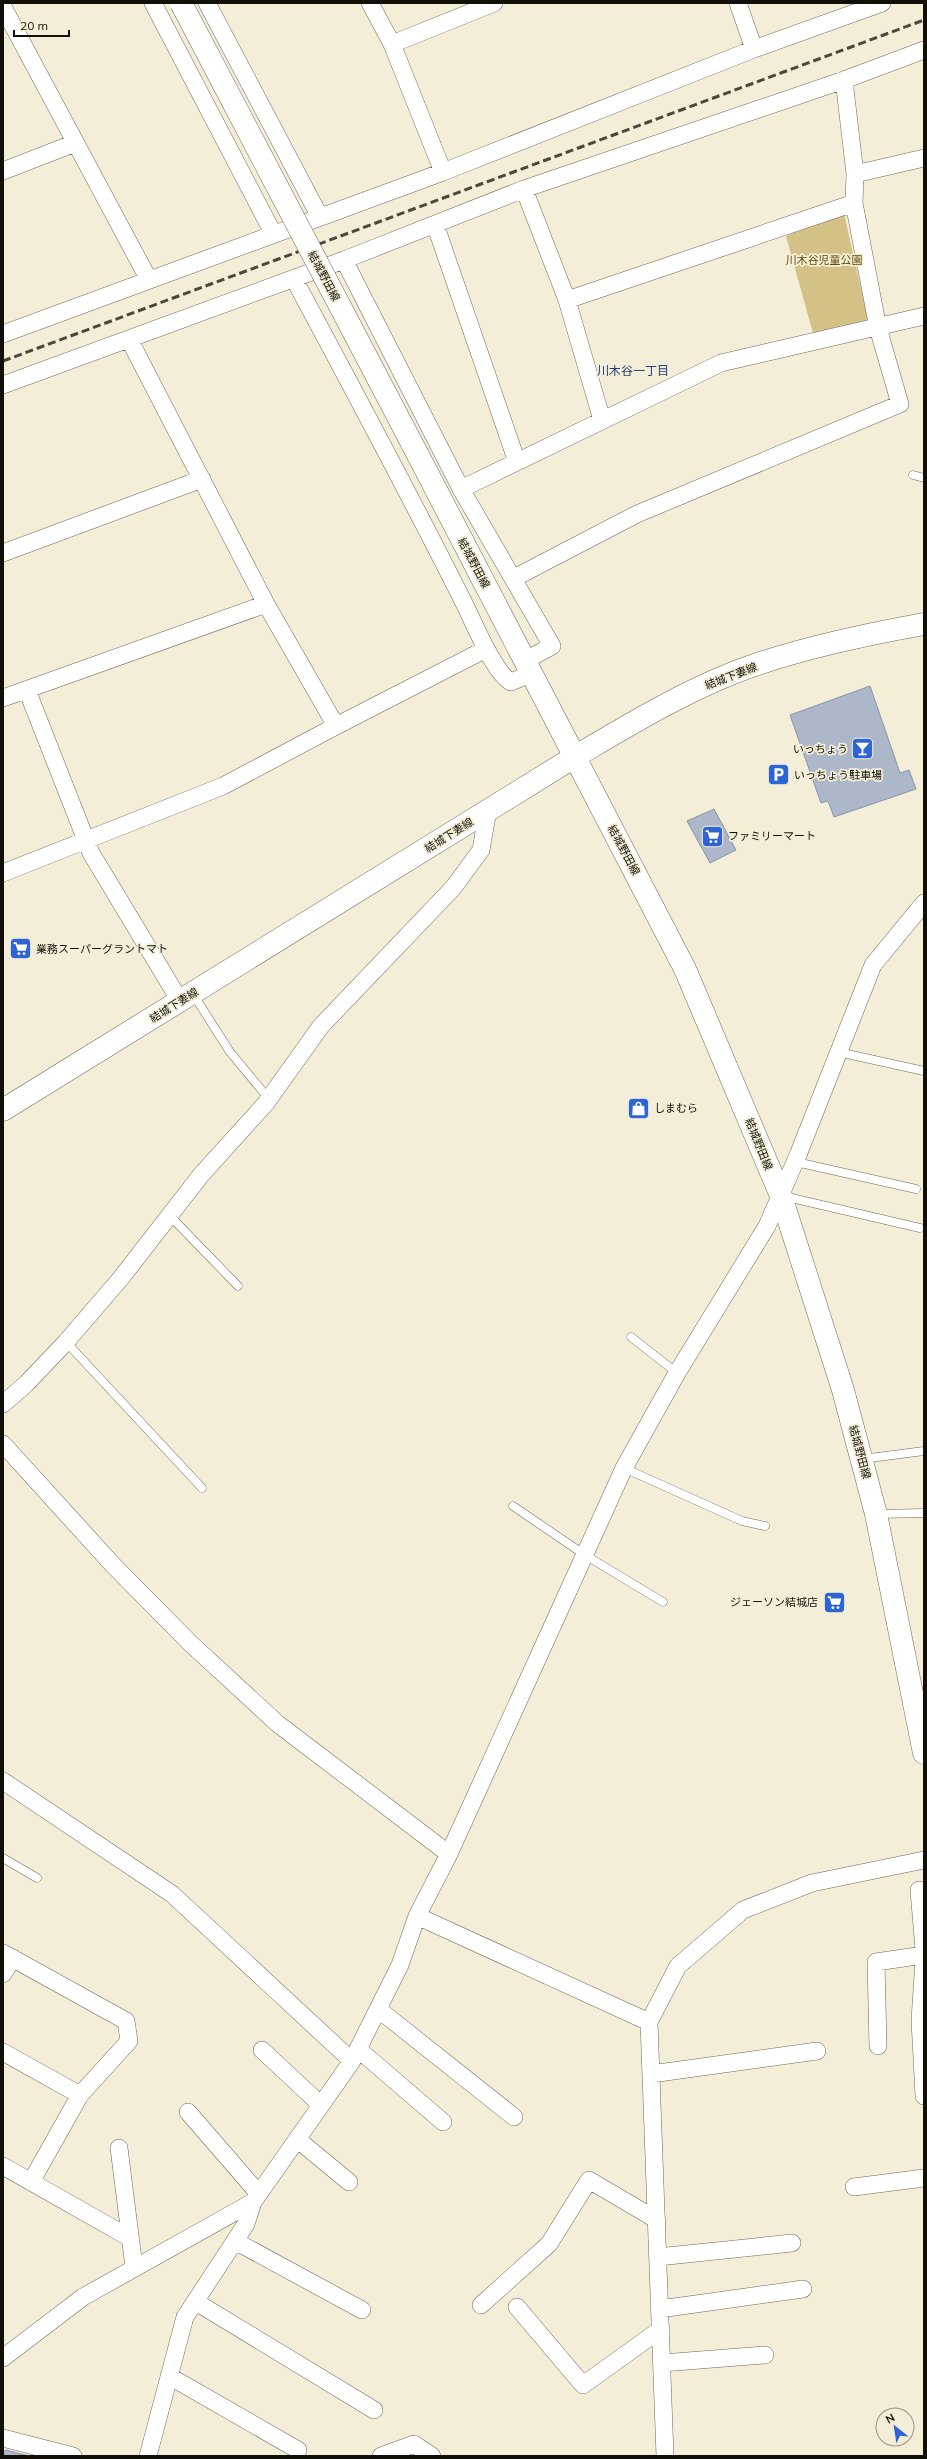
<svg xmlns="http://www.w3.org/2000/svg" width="927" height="2459" font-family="Mulish,'Noto Sans JP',sans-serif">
	<rect width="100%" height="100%" fill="#f4edd7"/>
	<path fill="#d4c185" d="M844,213L868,320L813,333L786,236Z"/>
	<path fill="#acb7ca" stroke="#8a95a7" d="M870,686L900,773L909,770L916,789L834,817L828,801L821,803L790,715Z
		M714,809L736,850L710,863L687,821Z
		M6,2450L29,2456H3V2452Z"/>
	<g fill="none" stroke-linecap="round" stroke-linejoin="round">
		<defs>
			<path id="service" d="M913,475L924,478
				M193,994L230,1052L269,1099
				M838,1052L924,1071
				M796,1162L916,1189
				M783,1196L920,1228
				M169,1215L238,1286
				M631,1337L677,1373
				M66,1342L202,1488
				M862,1459L924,1451
				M624,1468L742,1521L765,1526
				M513,1506L585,1555L663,1602
				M877,1514L924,1513
				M3,1858L37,1878"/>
			<path id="minor" d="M153,3L273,233
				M207,3L320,217
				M370,3L392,44L443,172
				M738,3L754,49
				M3,7L149,280
				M392,44L494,3
				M3,171L75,143
				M855,174L924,158
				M524,189L567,300L602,420
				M435,224L517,462
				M344,260L461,489L552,646L526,660
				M294,279C352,387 410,495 465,605C474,623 494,673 511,682L533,673
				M567,300L854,203
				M3,334L443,172L754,49L882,3
				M129,339L266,604L336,726
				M3,385L344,260L524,189L844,80L924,50
				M461,489L721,363L924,316
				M3,553L202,479
				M514,578L637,514L900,404L878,328L854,203L855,174L844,80
				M27,690L91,853L180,1001
				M3,698L266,604
				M3,873L223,786L336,726L486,649
				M3,1404L26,1384L66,1342L121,1278L201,1175L266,1103L321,1026L453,888L481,850L488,810
				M3,1444L113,1565L190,1643L278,1724L449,1854
				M3,1781L172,1894L352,2061
				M919,1890L924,1950
				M417,1916L649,2022
				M3,1953L126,2021L129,2041L80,2095
				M924,1960L920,2020L924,2096
				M3,1974L13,1958
				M378,2009L514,2117
				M878,2046L876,1962L924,1955
				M358,2049L443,2122
				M262,2050L321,2105
				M3,2052L80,2095L31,2182
				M651,2074L817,2051
				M188,2112L259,2194
				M297,2139L349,2182
				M119,2148L134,2267
				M3,2166L130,2238
				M854,2187L924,2178
				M235,2241L362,2310
				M658,2257L792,2243
				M196,2302L374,2410
				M481,2305L549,2244L589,2180L657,2220
				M517,2307L583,2385L661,2329
				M660,2309L803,2289
				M3,2358L83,2297L253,2202
				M662,2363L765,2355
				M169,2376L298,2450
				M3,2438L73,2456
				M148,2456L185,2317L246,2224L253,2202L352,2061L400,1965L417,1916L449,1854L624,1468L677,1373L767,1226L798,1155L873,965L924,903
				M381,2456L414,2444L432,2456
				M665,2456L649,2022L678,1966L743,1910L812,1883L924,1860"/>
			<path id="primary" d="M418,455L685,969L781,1196L843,1390L876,1514L924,1753
				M3,1110L576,756C627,726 678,695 733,673C791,650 863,635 924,624"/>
		</defs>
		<use href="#service" stroke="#6e6855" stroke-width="9"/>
		<use href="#minor" stroke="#6e6855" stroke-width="18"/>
		<use href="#primary" stroke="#6e6855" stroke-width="23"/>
		<use href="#service" stroke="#fff" stroke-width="8"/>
		<use href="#minor" stroke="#fff" stroke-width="17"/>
		<use href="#primary" stroke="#fff" stroke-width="22"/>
		<path stroke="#4c473d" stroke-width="3" stroke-dasharray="8 4" stroke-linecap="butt" d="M3,361L924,20"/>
		<defs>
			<path id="primary-bridge" d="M181,3L418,455"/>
		</defs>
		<use href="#primary-bridge" stroke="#6e6855" stroke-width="23" stroke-linecap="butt"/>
		<use href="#primary-bridge" stroke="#fff" stroke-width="22"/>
	</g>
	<defs>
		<symbol id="bar-square" viewBox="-11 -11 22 22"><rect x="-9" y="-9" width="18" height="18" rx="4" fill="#2d66d4" stroke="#f4edd7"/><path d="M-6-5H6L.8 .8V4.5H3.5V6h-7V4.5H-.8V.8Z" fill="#fff"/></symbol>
		<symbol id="parking-square" viewBox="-11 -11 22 22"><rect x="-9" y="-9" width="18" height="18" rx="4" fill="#2d66d4" stroke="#f4edd7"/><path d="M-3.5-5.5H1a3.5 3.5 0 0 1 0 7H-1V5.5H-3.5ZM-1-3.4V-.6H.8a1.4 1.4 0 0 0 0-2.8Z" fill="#fff"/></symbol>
		<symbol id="supermarket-square" viewBox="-11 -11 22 22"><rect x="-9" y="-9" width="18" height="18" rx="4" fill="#2d66d4" stroke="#f4edd7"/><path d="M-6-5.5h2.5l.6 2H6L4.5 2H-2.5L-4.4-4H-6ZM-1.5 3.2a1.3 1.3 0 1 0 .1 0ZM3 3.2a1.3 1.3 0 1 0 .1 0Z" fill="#fff"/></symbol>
		<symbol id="shop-square" viewBox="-11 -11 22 22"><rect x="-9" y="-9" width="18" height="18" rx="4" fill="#2d66d4" stroke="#f4edd7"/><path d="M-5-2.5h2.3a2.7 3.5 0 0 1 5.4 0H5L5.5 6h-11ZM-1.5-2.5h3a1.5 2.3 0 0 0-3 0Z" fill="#fff"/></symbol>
	</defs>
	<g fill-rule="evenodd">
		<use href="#bar-square" x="850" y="736" width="25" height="25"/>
		<use href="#parking-square" x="766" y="762" width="25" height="25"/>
		<use href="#supermarket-square" x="700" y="824" width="25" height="25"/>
		<use href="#supermarket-square" x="8" y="936" width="25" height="25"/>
		<use href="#shop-square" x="626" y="1096" width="25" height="25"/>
		<use href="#supermarket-square" x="822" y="1590" width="25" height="25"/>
	</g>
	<g text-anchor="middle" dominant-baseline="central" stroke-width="3.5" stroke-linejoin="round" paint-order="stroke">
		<g font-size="11" fill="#604d02" stroke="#f4edd7">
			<text x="824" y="260">川木谷児童公園</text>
		</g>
		<g font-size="11" fill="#120f08" stroke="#f4edd7">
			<text transform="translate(324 276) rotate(62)">結城野田線</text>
			<text transform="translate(474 563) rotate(62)">結城野田線</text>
			<text transform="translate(731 676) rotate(-21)">結城下妻線</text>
			<text transform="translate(449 835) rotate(-32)">結城下妻線</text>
			<text transform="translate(624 850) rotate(62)">結城野田線</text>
			<text transform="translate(174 1005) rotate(-32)">結城下妻線</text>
			<text transform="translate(759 1144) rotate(68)">結城野田線</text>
			<text transform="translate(860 1452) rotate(75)">結城野田線</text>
		</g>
		<g font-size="11" fill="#120f08" stroke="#f4edd7" text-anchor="start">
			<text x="848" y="749" text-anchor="end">いっちょう</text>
			<text x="794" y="775">いっちょう駐車場</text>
			<text x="728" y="836">ファミリーマート</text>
			<text x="36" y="949">業務スーパーグラントマト</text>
			<text x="654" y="1108">しまむら</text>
			<text x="818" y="1602" text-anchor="end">ジェーソン結城店</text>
		</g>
		<g font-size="12" fill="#223f75" stroke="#f4edd7">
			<text x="633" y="370">川木谷一丁目</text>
		</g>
	</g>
	<rect width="927" height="2459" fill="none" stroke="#120f08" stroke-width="8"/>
	<g transform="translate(895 2427) rotate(330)"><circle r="19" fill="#f4edd7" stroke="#9a9484"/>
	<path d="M0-3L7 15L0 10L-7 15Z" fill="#2d66d4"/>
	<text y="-6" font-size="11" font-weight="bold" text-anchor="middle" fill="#120f08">N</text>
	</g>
	<path d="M14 30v6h55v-6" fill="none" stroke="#120f08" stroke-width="2"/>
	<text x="20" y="30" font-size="12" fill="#120f08" stroke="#f4edd7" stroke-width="3" paint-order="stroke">20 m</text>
</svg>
